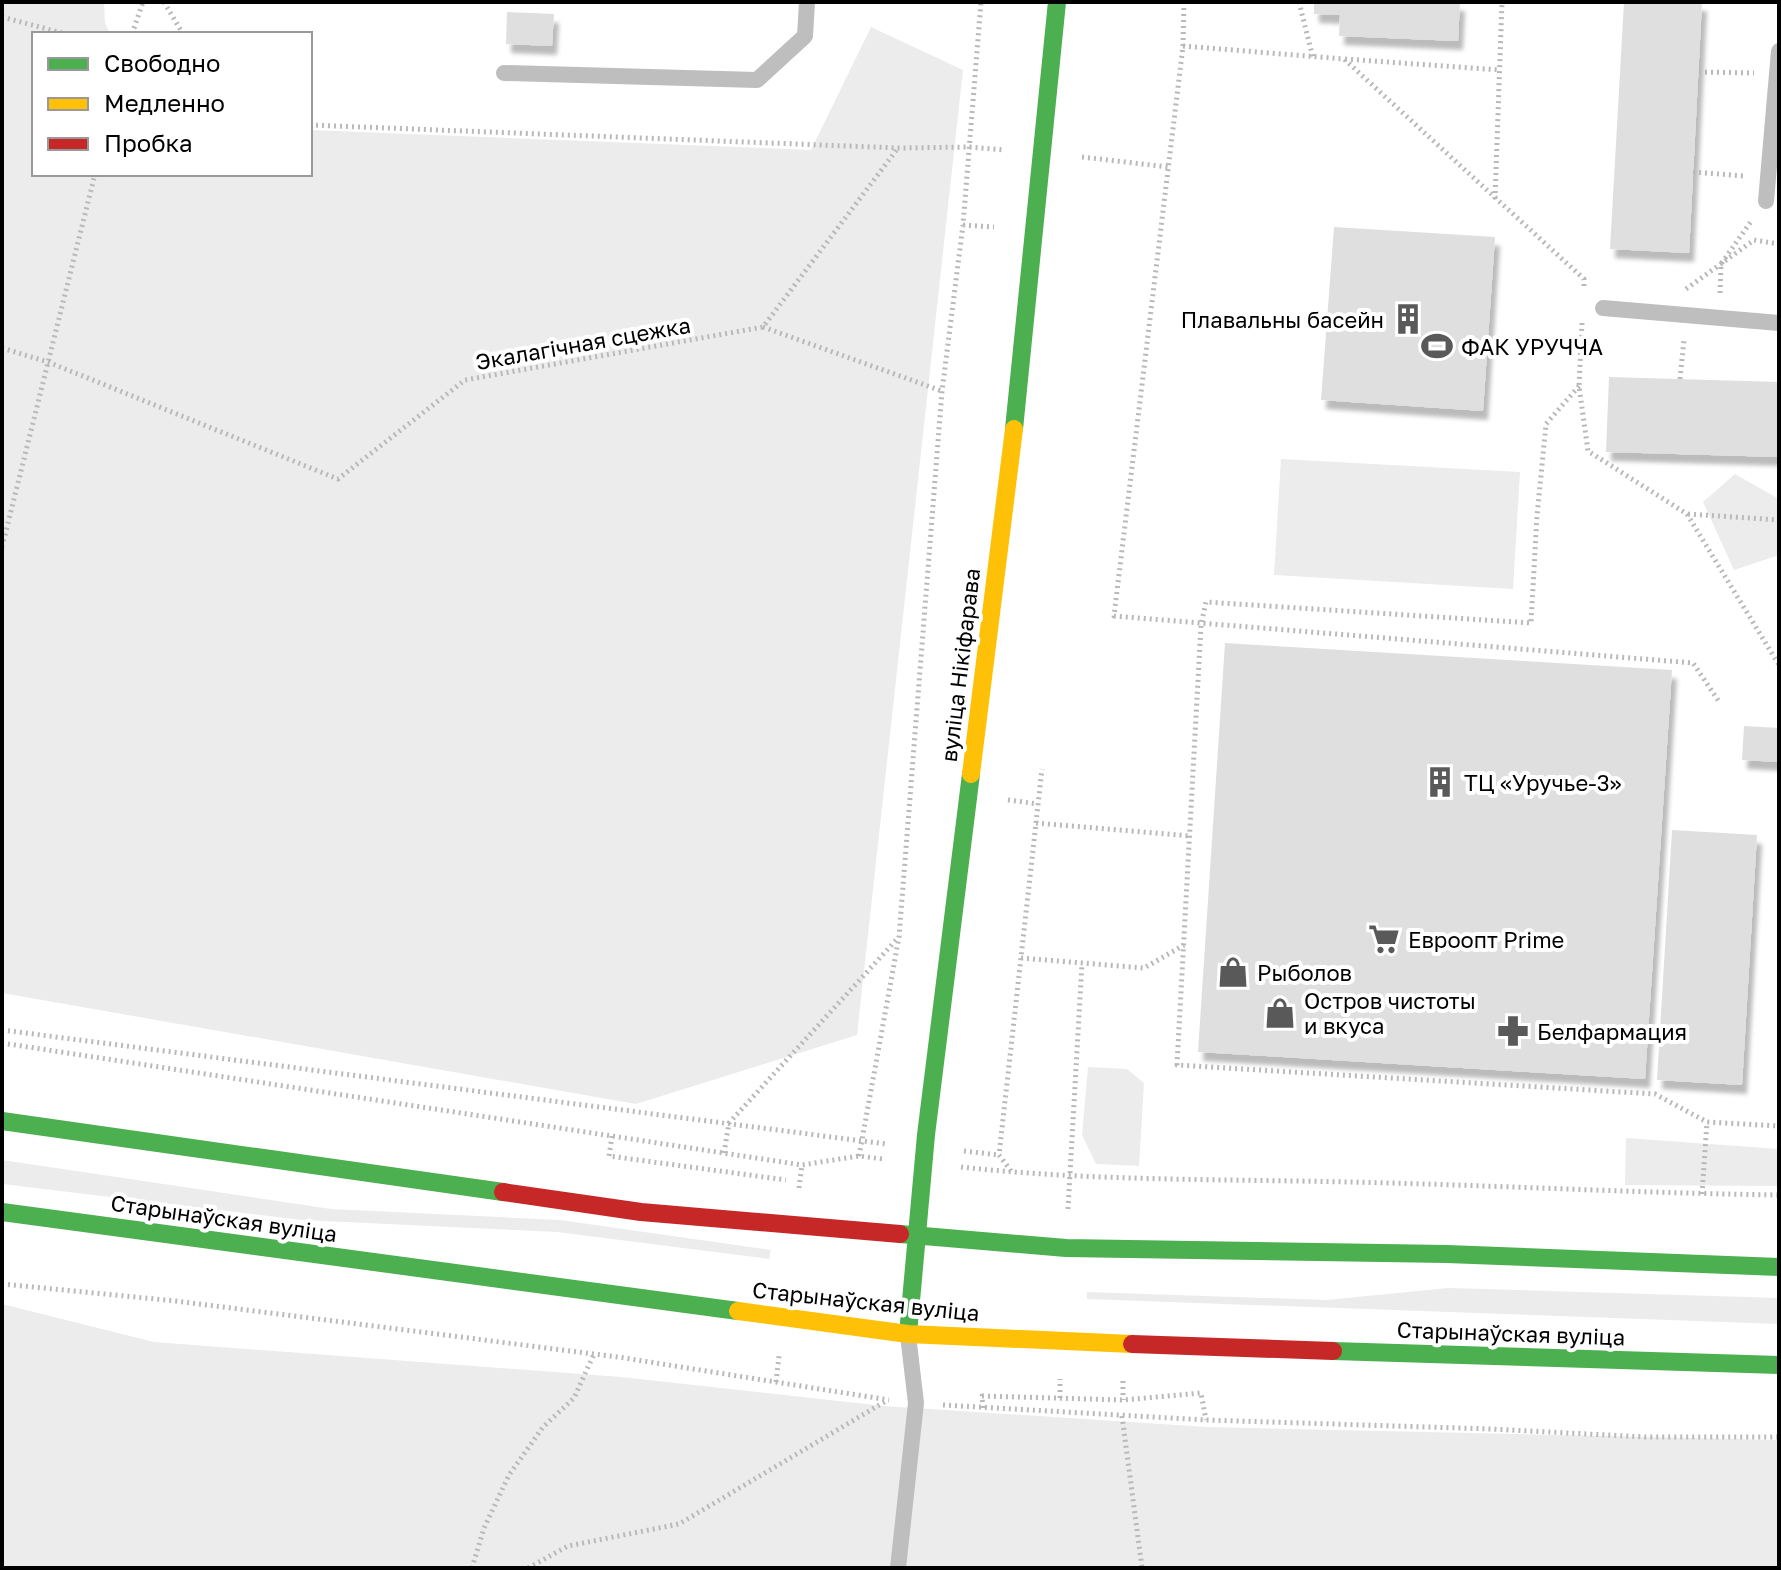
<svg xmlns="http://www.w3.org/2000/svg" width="1781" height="1570" font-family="'Golos Text',sans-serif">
	<defs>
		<filter id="shadow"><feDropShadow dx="5" dy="9" stdDeviation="2" flood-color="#0004"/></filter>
	</defs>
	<rect width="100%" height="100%" fill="#fff"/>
	<path fill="#ececec" d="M2,2H104L105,23L110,34H34V174H310V130L811,150L871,27L963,70L857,1035L636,1104L2,993Z
		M1281,459L1520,472L1513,589L1274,575Z
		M1735,474L1779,499V555L1734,570L1703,502Z
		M1088,1067L1127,1069L1144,1083L1139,1166L1096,1164L1082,1135Z
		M1626,1138L1779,1149V1186L1625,1185Z
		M2,1160L331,1209L560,1220L771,1250L769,1259L557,1232L302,1220L2,1184Z
		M1448,1288L1779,1298V1324L1087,1299V1292L1327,1300Z
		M2,1304L154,1342L621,1377L884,1406L1207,1427L1779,1440V1568H2Z"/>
	<path fill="#dfdfdf" filter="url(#shadow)" d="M1314,2H1460L1458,41L1339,36L1340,15L1314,14Z
		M1624,2H1702L1689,253L1610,249Z
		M507,12L554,14L552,46L506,44Z
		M1334,227L1495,237L1483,411L1321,400Z
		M1609,377L1779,382V457L1606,452Z
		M1225,643L1672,670L1645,1079L1198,1052Z
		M1744,726L1779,728V762L1742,760Z
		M1672,830L1757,835L1742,1085L1657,1080Z"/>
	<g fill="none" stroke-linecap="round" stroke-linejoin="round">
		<path stroke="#b9b9b9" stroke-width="5" stroke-dasharray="2 4" stroke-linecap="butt" d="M164,2L183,34
			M1184,2L1183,46L1114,616L1693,663L1720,703
			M1299,2L1313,58
			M2,17L66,34
			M132,34L143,2
			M1183,46L1344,59L1584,279V289
			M1345,59L1500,70
			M1699,72L1754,73
			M310,125L898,148L970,147L1004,150
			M1082,157L1168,167
			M1693,172L1744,176
			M1495,199L1502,2
			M963,225L994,227
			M1686,289L1754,240L1779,244
			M1720,293L1721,264L1752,220
			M1582,323L1579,386L1588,451L1687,514L1779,665
			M763,327L942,391
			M2,348L48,362L338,479L465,380L763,327L898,148
			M1680,379L1684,340
			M1579,386L1546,424L1537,516L1531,623L1206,602L1201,625L1177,1065L1655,1094L1707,1122L1779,1126
			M1688,514L1779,520
			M2,547L95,174
			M1008,800L1038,804
			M1036,823L1190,836
			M1021,958L1144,968L1184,945
			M2,1030L886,1144
			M2,1043L802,1165L859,1156L883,1159
			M612,1136L609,1156L786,1180
			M964,1151L999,1155
			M724,1153L729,1123L898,938
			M859,1156L899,937L942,391L963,225L981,2
			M961,1167C1089,1181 1219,1179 1349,1182C1492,1185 1635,1193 1779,1195
			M1011,1171L999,1155L1042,769
			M799,1188L802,1165
			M1702,1194L1707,1122
			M1068,1209L1082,963
			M2,1284L176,1301L618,1357L889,1400
			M1123,1381V1400
			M776,1382L779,1356
			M1060,1398V1379
			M943,1405L1206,1420L1491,1429L1646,1437H1779
			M983,1408L982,1396L1123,1400L1201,1393L1206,1420
			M1122,1416L1142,1568
			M472,1568L484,1528L509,1475L543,1427L574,1398L594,1354
			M528,1568L568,1546L679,1524L886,1401"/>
		<path stroke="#bebebe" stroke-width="16" d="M504,73L757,80L805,36L807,2
			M1766,201L1779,51
			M1603,308L1779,323
			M898,1568L916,1403L908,1335"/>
		<path stroke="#4caf50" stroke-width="18" d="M1014,429L1057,2
			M2,1121L503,1192
			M2,1212L738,1311
			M900,1234L1066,1248L1447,1254L1779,1267
			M908,1334L926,1135L971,774
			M1333,1351L1779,1365"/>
		<path stroke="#ffc107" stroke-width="18" d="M971,774L1014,429
			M738,1311L908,1334L1132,1344"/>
		<path stroke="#c62828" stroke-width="18" d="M503,1192L641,1212L900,1234
			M1132,1344L1333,1351"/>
	</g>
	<defs>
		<symbol id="building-bare" viewBox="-9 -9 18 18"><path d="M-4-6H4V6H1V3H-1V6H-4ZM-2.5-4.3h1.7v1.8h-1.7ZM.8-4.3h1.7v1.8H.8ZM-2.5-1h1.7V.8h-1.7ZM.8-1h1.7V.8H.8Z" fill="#595959" stroke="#fff" stroke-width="2.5" paint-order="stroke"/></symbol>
		<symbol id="stadium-bare" viewBox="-9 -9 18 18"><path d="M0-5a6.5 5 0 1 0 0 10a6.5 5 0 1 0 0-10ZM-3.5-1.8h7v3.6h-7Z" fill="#595959" stroke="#fff" stroke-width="2.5" paint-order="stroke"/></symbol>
		<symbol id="supermarket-bare" viewBox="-9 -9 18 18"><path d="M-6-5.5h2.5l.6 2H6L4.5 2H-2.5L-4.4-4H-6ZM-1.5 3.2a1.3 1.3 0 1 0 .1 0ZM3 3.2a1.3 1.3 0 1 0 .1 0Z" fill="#595959" stroke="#fff" stroke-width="2.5" paint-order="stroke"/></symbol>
		<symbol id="shop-bare" viewBox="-9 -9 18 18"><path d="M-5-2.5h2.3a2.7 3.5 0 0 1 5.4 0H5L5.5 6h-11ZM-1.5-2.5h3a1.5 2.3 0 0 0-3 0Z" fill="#595959" stroke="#fff" stroke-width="2.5" paint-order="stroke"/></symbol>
		<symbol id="pharmacy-bare" viewBox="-9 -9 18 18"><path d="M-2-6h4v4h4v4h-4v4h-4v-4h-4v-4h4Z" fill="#595959" stroke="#fff" stroke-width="2.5" paint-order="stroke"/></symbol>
	</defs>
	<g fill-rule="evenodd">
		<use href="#building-bare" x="1386" y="297" width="44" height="44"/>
		<use href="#stadium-bare" x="1415" y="324" width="44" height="44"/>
		<use href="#building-bare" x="1418" y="760" width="44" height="44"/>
		<use href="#supermarket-bare" x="1362" y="917" width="44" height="44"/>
		<use href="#shop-bare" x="1211" y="950" width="44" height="44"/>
		<use href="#shop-bare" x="1258" y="991" width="44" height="44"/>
		<use href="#pharmacy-bare" x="1491" y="1009" width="44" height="44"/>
	</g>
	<g text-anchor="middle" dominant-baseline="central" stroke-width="8" stroke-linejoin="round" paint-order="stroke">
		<g font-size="22" fill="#000" stroke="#fff" text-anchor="start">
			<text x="1384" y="319" text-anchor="end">Плавальны басейн</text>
			<text x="1461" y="346">ФАК УРУЧЧА</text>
			<text x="1464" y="782">ТЦ «Уручье-3»</text>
			<text x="1408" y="939">Евроопт Prime</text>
			<text x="1257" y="972">Рыболов</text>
			<text x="1304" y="1000">Остров чистоты<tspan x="1304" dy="25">и вкуса</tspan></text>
			<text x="1537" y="1031">Белфармация</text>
		</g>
		<g font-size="22" fill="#000" stroke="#fff">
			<text transform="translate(583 343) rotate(-10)">Экалагічная сцежка</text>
			<text transform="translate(960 665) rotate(-83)">вуліца Нікіфарава</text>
			<text transform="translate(224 1218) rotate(8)">Старынаўская вуліца</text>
			<text transform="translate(866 1301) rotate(6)">Старынаўская вуліца</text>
			<text transform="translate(1511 1333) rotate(2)">Старынаўская вуліца</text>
		</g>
	</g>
	<rect width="1781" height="1570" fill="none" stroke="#000000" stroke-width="8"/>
	<rect x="32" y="32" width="280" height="144" fill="#ffffff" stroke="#999999" stroke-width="2"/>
	<rect x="48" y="58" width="40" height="12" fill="#4caf50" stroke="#999999" stroke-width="2"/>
	<text x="104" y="72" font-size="24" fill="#000000">Свободно</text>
	<rect x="48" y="98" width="40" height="12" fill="#ffc107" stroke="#999999" stroke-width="2"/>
	<text x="104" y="112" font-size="24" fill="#000000">Медленно</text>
	<rect x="48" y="138" width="40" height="12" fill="#c62828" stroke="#999999" stroke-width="2"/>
	<text x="104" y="152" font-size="24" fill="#000000">Пробка</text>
</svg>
